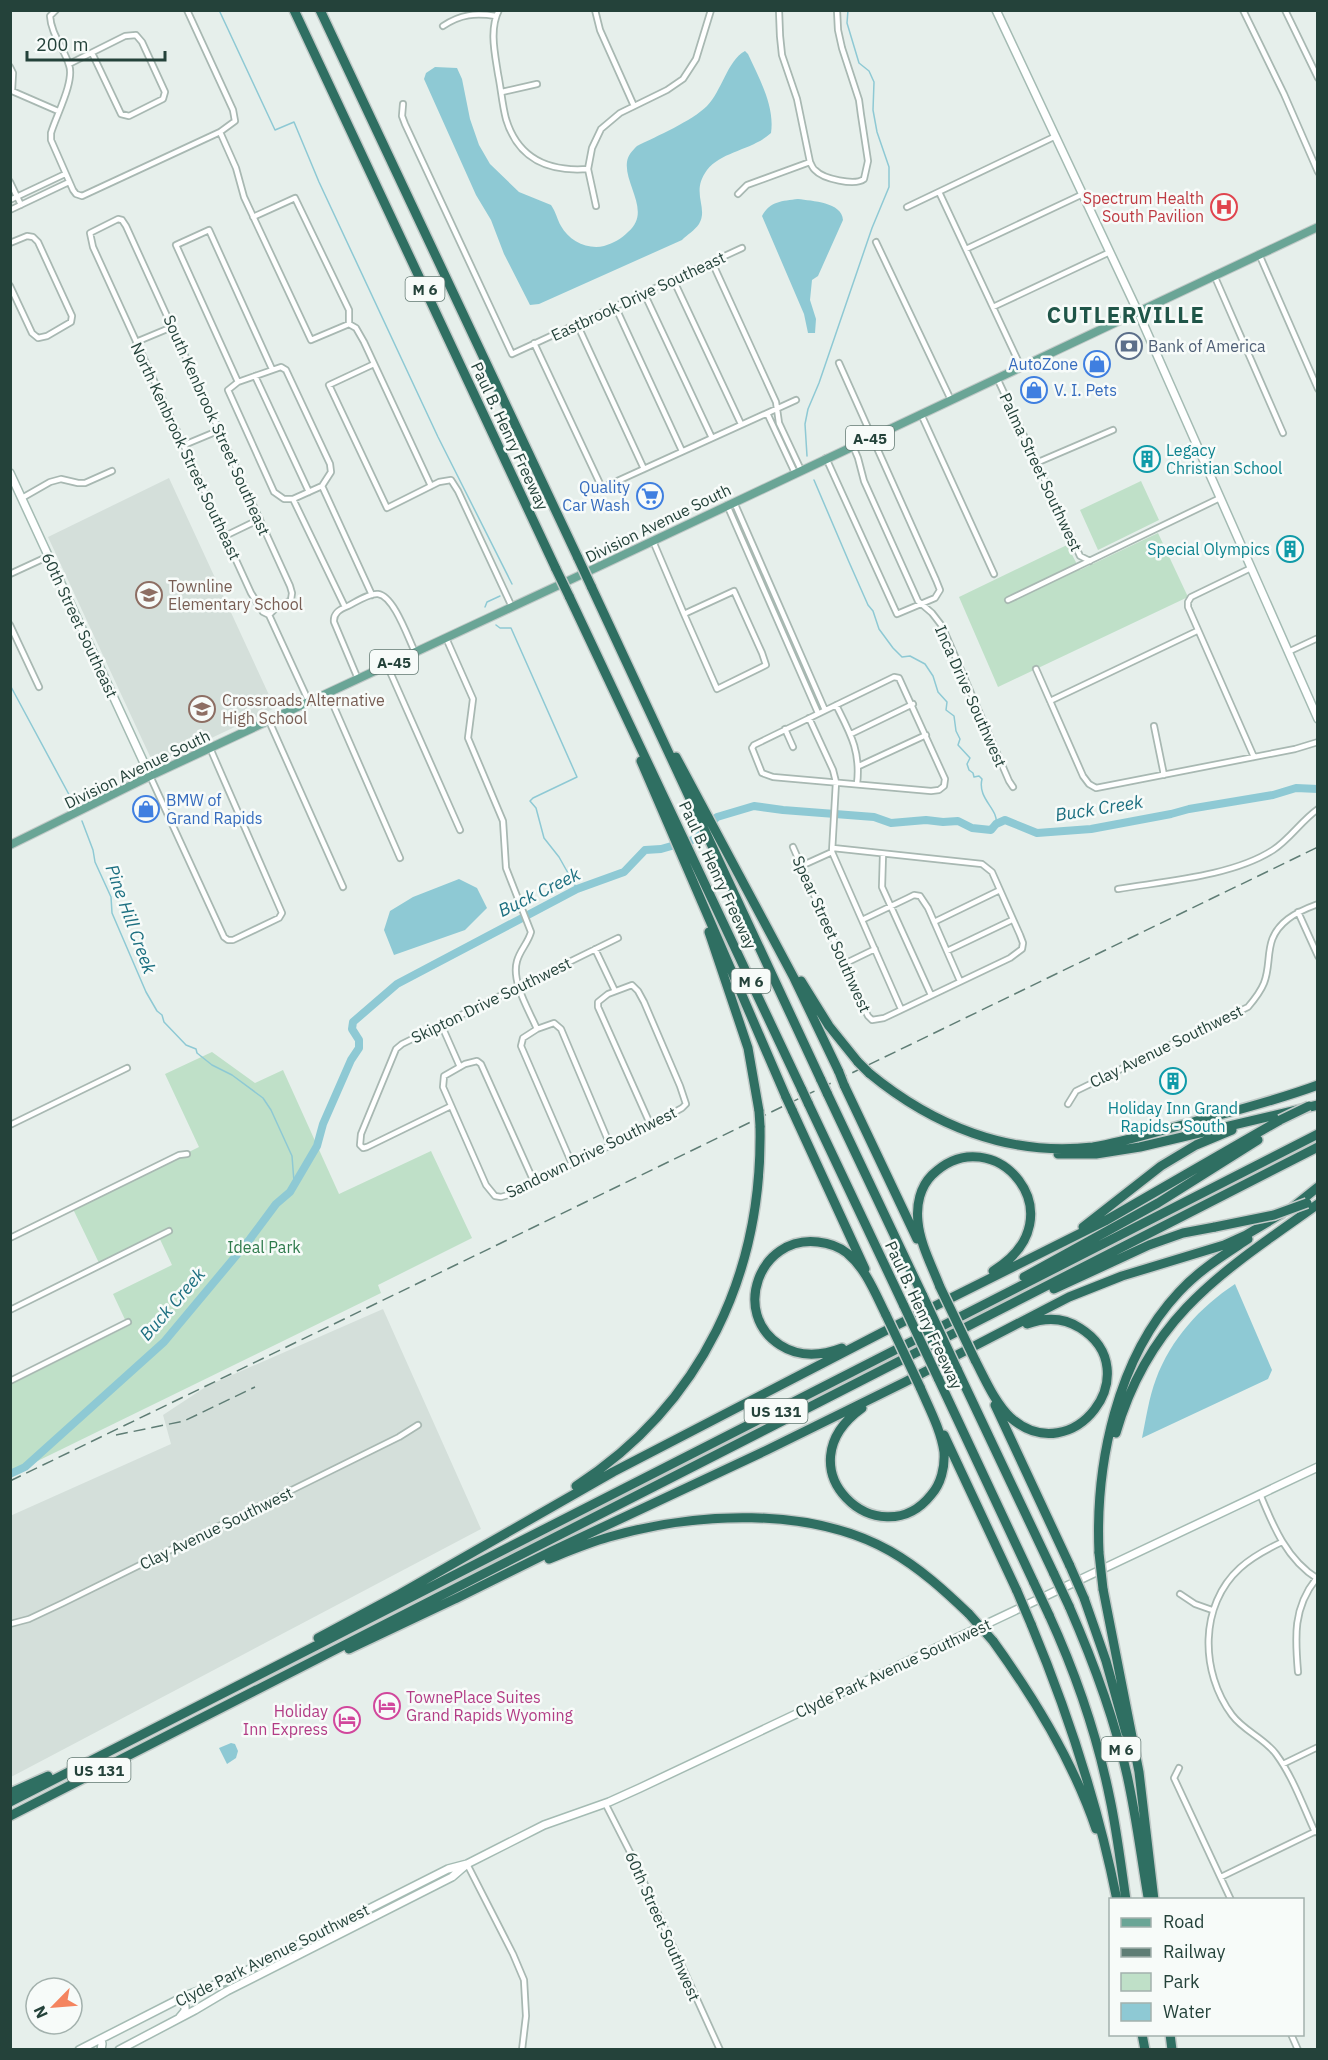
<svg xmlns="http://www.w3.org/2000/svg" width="1328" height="2060" font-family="'IBM Plex Sans',sans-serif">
	<rect width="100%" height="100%" fill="#e6efeb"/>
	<path fill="#d4dfda" d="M169,478L275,708L154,765L48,537Z
		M383,1309L481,1529L11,1777L10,1516L171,1444L163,1415L207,1386Z"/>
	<path fill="#bfe0c8" d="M1141,481L1159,520L1098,550L1080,510Z
		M1158,533L1188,597L998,687L959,597L1067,545L1080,570Z
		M212,1052L255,1083L283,1070L339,1194L431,1151L472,1238L378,1285L381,1293L11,1474V1384L128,1326L113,1294L172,1265L158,1235L99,1263L73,1209L199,1147L165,1074Z"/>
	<path fill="#8ec9d4" d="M745,51L748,54C759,78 775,106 771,133C753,150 722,151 707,170C690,193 709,207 699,224C695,230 687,235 682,240L539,304L530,305L504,254L491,220L476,195L424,79L426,73L435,67L457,68L462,79L470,119L479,145L490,164L519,192L551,205C556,212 557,219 561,226C569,241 588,250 604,246C614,243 621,239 628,232C652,212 624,185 627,162C628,155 632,151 637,146C657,136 692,121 707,106C722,91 727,61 745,51Z
		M798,199C812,201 842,202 843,220L818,276L812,280L810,300L816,319L815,333H808L804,314L762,216C770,201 782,201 798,199Z
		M459,879L477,888L487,908L465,930L394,955L384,930L390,911L413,897Z
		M1235,1284L1272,1370L1268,1379L1142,1438C1146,1419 1149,1397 1156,1379C1171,1339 1200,1307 1235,1284Z
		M231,1743L235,1744L238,1751L236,1758L227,1764L219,1748Z"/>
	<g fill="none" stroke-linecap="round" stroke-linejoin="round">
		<path stroke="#8ec9d4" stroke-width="1.5" d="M219,10L275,130L294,122L319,182L438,437L512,584
			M17,11L18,10
			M807,456L805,424L808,409L819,383L872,228L889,187V167L877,132L873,110L874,82L869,71L859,63L847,23L848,10
			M814,480L849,562L868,605L873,611L879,629L893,648L902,657L910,656L925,664L933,676L938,692L947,702L946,710L954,716L956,731L960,739L958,745L970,758L967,764L969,770L973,773L974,777L979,776L982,779C977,799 999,809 996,824
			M485,607L487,602L500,596
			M496,625L500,628H511L577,777L533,798L530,801L536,808L544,838L559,857L577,889
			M10,685L73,802
			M82,821L93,850L95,862L111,897L112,913L146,992L157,1011L162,1015L164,1022L186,1045L196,1049L197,1053L212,1065L232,1075L263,1098L271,1110L292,1156L294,1182"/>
		<path stroke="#8ec9d4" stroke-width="8" d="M10,1474L25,1467L164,1342L250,1239L276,1204L290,1192L317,1146L323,1124L351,1060L359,1048V1040L352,1029L353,1022L397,984L577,889L624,872L645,850L661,849L696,839L717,817L754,806L783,810L874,817L891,823L926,820L943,822L958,821L972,828L991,830L996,824L1005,820L1037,833L1091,829L1171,814L1189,809L1273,795L1296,788L1318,789"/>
		<defs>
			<path id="street" d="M56,10L50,16C51,34 64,48 69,65C75,81 56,116 51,133V140L73,190L76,194L82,196L220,132L235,121L233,110L187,10
				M499,10C489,29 495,54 498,74C501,88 502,104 506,119C518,159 549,172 588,169
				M595,10L600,30L634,106
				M779,10L780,36L782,55L797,99L810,162C811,164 813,169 815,170C823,179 855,186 864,179L868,161L861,115L859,100L842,48L838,30L837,10
				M1243,10L1284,94L1318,172
				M1285,10L1318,78
				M443,26C461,14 475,13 496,16
				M69,64L125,36L136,35L142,42L165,92L163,99L129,116L121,114L92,53
				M10,67L13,73L12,91
				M12,91L58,111
				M502,92L537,84
				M403,104L402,116L405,124L512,354L742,248
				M220,132L236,168L244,197L311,340L349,324
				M10,182L21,205
				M939,192L1021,367
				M738,194L747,185L810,162
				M10,200L65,174
				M596,206L588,169L592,148L601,129L620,113L667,90L683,79L696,59L711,10
				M907,207L1056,136
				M10,210L69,182
				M253,217L295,198L349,310V324L356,328L364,342L431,486
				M876,242L951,400
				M10,243L27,236L33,237L38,242L72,316L71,322L47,336L38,338L32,333L10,286
				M966,249L1083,194
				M1259,254L1318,389
				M712,262L776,402L779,423L801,470
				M1214,275L1283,433
				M673,279L741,424
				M644,293L712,438
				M615,306L682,451
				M993,307L1110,252
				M577,324L644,469
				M136,342L172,327
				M534,343L602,488L796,400
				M374,364L329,385L387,508L439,482L451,480L458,491L512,607
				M255,376L309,492
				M997,378L1080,556L1090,561
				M238,382L176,245L209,230L272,369
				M767,413L795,473
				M921,414L994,574
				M184,445L220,430
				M853,446L858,458L864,481L918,601L932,613L942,626L1009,781L1013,787
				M826,458L897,614L935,598L940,590L936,580L839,363
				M1036,463L1113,430
				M322,486L372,595
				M22,498L50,482L61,479L78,483H85L112,471
				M293,499L322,486L331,472L330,464L286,370L281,367L238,382L228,390L274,492L284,499H293L345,607
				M734,502L825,710
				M727,505L818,713
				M225,536L260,519
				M653,541L684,614
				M1251,568L1191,597L1188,602V607L1254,757
				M10,574L49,556
				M734,591L762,653L766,665L717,689L684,614Z
				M1008,600L1220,498
				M269,615L275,609L291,600L292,593L290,586L126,226L122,220L118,219L90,233L93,247L251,593L263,612L269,615L309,702
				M10,625L39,687
				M446,638L473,699L468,738L503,821L506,868L531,932C528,943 520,950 517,961C511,982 529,1010 537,1029
				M1288,652L1318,638
				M387,665L460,830
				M1036,669L1083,776L1089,784L1096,788L1295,749L1318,742
				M894,677L899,678L945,779L944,786L939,790L931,791L773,777L762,773L752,748L754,745Z
				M358,679L334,622C333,613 340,609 348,606C356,602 369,593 378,594C394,596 408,638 415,652
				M328,693L400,858
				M1050,701L1197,631
				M836,705C850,733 861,751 857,784
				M809,718L833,770L836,782L832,852L901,1009
				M269,721L343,887
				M1154,726L1164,775
				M785,729L793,747
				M851,734L913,704
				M859,766L926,735
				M150,776L224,937L228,940H233L279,918L282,913L210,748
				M793,847L860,1000L868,1016L872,1020L884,1018L1010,958L1022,949L1023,943L1020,935L992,872L982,864L833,848
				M883,854L882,887L931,995
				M801,866L832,852
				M1118,889C1166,881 1233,876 1273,850C1290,839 1301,821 1318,809
				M1298,912L1318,956
				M862,920L908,898L914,895L920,896L928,908L960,981
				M934,922L1000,890
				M595,949L615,991
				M947,951L1012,920
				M844,964L875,949
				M441,1024L460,1067
				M1068,1104L1076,1091L1248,1007C1254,1000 1260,993 1264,983C1273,960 1262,939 1288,919C1297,912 1307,908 1318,904
				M451,1106L367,1147L363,1148L360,1145L361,1134L396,1049L402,1044L618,938
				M10,1125L127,1068
				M572,1164L521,1046L523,1038L537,1029L554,1023L561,1029L610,1145
				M534,1182L481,1064L477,1061L465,1064L444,1076L443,1087L486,1185L495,1196L501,1197L508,1195C566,1166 625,1140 682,1108L686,1104L680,1086L644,1002L638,991L632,985L608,994L598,1002V1007L651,1126
				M10,1238L179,1155L187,1154
				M10,1310L169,1231
				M10,1381L128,1322
				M1260,1494C1273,1526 1287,1560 1318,1579
				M1282,1542C1267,1549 1252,1557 1240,1568C1199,1605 1200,1672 1232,1715C1244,1731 1264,1738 1276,1754C1293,1777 1303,1806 1315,1832
				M1180,1594L1195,1604L1212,1610
				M10,1624L29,1619L63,1603L399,1437L418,1425
				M1298,1672C1295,1637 1293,1608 1316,1579
				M1283,1764L1318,1747
				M1179,1768L1174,1778L1231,1900
				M605,1803L631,1854L720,2050
				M467,1864L513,1954L524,1980L526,2016L522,2050
				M1221,1877L1316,1831
				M1291,2034L1298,2050"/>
			<path id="secondary" d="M996,10L1138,312L1318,719
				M10,473L150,776
				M178,2000L185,2006V2011L180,2017
				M101,2039L102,2044L101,2050
				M79,2050L185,1996L228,1980L448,1869L467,1864L544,1825L609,1802L640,1788L1318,1467
				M119,2050L195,2010L227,1991L452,1877L467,1864"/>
			<path id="primary" d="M10,845L150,776L602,565L1318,227"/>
			<path id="highway" d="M294,10L556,569
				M320,10L578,558
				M591,586L821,1080
				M569,596L802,1090
				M676,757L794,978L839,1072
				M641,761L786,1097
				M709,932L748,1048L759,1111
				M801,981L829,1026L858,1062
				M869,1073C932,1125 1009,1157 1093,1147C1124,1142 1155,1132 1186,1124C1230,1112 1275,1101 1318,1085
				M844,1085L917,1239
				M827,1093L923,1296
				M808,1103L904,1306
				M792,1110L865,1269
				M1058,1154H1096L1140,1147L1318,1105
				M1293,1207L1318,1187
				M1083,1227L1161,1166L1196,1145L1232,1130
				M1024,1277L1158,1203L1258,1140
				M940,1287C932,1266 920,1244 918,1222C916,1205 920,1187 932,1175C993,1115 1082,1217 993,1271
				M1054,1289L1149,1245L1183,1233L1215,1227
				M842,1348C821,1356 800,1358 780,1345C731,1314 759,1235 818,1242C828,1243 838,1246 847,1253C866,1269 875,1293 886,1315
				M975,1360C985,1379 995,1403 1011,1418C1073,1472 1149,1371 1080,1328C1063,1317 1046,1317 1027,1324
				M957,1369L1054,1574
				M938,1378L1034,1583
				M995,1405L1070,1566
				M862,1408C779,1468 880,1559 931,1495C941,1484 945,1467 944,1452C941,1430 929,1408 920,1387
				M1116,1433C1150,1315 1224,1271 1318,1204
				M944,1435L1017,1591
				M576,1486C702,1404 763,1274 760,1126
				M1099,1553C1095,1464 1117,1358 1179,1292C1199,1270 1224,1255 1248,1239
				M549,1559C569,1551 588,1543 609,1537C695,1512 810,1506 890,1551C920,1568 945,1591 969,1614
				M1103,1589L1139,1772L1154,1900
				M1084,1598L1106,1661L1126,1733
				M455,1599L552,1551L767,1450L905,1382L1069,1297L1122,1276L1224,1245L1246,1235L1281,1214
				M1069,1606C1093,1661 1114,1716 1127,1775C1136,1815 1141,1856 1148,1897
				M1049,1615C1076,1674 1097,1735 1110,1799C1117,1832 1121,1866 1126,1900
				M1031,1624C1068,1713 1098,1805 1117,1900
				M318,1638L400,1594L613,1472L883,1332L1105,1221L1280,1120
				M993,1641C1035,1699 1073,1761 1096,1829
				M349,1649L459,1597
				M10,1793L48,1776
				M10,1802L1318,1134
				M10,1816L1318,1147
				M1142,2034L1145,2050
				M1170,2034L1172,2050"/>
		</defs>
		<use href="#street" stroke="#a8b8b2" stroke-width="8"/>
		<use href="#secondary" stroke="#a4bbb3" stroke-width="10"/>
		<use href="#primary" stroke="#c2cac8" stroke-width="10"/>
		<use href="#highway" stroke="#c2cac8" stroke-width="12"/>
		<use href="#street" stroke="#fff" stroke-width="4.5"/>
		<use href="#secondary" stroke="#fff" stroke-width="7"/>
		<use href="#primary" stroke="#6aa596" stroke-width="8"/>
		<use href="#highway" stroke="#2f6f62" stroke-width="9"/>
		<path stroke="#5f7d75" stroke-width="1.5" stroke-dasharray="12 6" stroke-linecap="butt" d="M116,1435L184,1421L255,1387
			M10,1481L1318,847"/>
		<defs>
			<path id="highway-bridge" d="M578,558L591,586
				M556,569L569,596
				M858,1062L869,1073
				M839,1072L844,1085
				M821,1080L827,1093
				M802,1090L808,1103
				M786,1097L792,1110
				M759,1111L760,1126
				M1280,1120L1309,1106
				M1215,1227L1274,1215L1307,1203
				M940,1287L975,1360
				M923,1296L957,1369
				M904,1306L938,1378
				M886,1315L920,1387
				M1099,1553L1103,1589
				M1070,1566L1084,1598
				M1054,1574L1069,1606
				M1034,1583L1049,1615
				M1017,1591L1031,1624
				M969,1614L993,1641"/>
		</defs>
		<use href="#highway-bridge" stroke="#c2cac8" stroke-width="12" stroke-linecap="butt"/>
		<use href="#highway-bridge" stroke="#2f6f62" stroke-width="9"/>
	</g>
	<defs>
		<symbol id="hospital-ring" viewBox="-11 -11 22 22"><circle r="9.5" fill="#f7fbf9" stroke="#e0444e" stroke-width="1.5"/><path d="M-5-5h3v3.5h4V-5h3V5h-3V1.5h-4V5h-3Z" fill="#e0444e"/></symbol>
		<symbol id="bank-ring" viewBox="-11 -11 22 22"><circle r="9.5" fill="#f7fbf9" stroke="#5c6f8a" stroke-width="1.5"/><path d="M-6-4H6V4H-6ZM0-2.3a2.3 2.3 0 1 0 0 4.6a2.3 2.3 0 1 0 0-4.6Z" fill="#5c6f8a"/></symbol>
		<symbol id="shop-ring" viewBox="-11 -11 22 22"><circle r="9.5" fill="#f7fbf9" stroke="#3f7fe0" stroke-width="1.5"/><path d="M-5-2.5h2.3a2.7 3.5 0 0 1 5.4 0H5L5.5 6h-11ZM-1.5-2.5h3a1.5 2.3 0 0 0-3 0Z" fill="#3f7fe0"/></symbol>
		<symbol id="building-ring" viewBox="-11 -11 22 22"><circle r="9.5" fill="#f7fbf9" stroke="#0f9aa8" stroke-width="1.5"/><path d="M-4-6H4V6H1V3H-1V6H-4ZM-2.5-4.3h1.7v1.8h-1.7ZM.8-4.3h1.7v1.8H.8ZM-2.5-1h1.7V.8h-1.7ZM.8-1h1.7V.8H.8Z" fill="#0f9aa8"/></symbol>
		<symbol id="supermarket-ring" viewBox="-11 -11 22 22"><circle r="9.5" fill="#f7fbf9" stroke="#3f7fe0" stroke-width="1.5"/><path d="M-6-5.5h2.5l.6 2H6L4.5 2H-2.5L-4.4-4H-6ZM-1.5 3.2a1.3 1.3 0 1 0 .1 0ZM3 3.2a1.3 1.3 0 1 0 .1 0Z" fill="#3f7fe0"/></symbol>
		<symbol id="school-ring" viewBox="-11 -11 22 22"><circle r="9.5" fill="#f7fbf9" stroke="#8d6e63" stroke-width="1.5"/><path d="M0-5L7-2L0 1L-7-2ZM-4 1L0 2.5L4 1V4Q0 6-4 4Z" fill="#8d6e63"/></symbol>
		<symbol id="hotel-ring" viewBox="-11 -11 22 22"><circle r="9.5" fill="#f7fbf9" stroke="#d1479c" stroke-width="1.5"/><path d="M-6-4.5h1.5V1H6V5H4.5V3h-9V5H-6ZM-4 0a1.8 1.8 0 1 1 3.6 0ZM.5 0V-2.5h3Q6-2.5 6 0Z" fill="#d1479c"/></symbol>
	</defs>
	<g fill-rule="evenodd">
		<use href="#hospital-ring" x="1209" y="192" width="30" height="30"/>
		<use href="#bank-ring" x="1114" y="331" width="30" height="30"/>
		<use href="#shop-ring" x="1082" y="349" width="30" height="30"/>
		<use href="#shop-ring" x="1019" y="375" width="30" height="30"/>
		<use href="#building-ring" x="1132" y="444" width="30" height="30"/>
		<use href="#supermarket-ring" x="635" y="481" width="30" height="30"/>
		<use href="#building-ring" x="1275" y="534" width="30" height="30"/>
		<use href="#school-ring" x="134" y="580" width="30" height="30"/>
		<use href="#school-ring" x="187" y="694" width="30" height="30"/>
		<use href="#shop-ring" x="131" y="794" width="30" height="30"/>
		<use href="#building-ring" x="1158" y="1066" width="30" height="30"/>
		<use href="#hotel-ring" x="372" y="1691" width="30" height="30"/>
		<use href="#hotel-ring" x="332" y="1705" width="30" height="30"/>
	</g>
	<g text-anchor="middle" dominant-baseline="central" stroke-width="5" stroke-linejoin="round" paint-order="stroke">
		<g fill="#f7fbf9" stroke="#637a73" stroke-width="1.5">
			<rect x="405.5" y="277" width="39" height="24" rx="4.5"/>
			<rect x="846" y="426" width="48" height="24" rx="4.5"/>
			<rect x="370" y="650" width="48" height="24" rx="4.5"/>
			<rect x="731.5" y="969" width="39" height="24" rx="4.5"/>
			<rect x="744.5" y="1399" width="63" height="24" rx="4.5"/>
			<rect x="1101.5" y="1737" width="39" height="24" rx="4.5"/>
			<rect x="67.5" y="1758" width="63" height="24" rx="4.5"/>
		</g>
		<g font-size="15" font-weight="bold" fill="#24423a">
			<text x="425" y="289">M 6</text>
			<text x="870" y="438">A-45</text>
			<text x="394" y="662">A-45</text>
			<text x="751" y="981">M 6</text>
			<text x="776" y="1411">US 131</text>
			<text x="1121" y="1749">M 6</text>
			<text x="99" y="1770">US 131</text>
		</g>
		<g font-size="16" fill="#be3a42" stroke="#f7fbf9" text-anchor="end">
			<text x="1204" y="198">Spectrum Health<tspan x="1204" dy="18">South Pavilion</tspan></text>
		</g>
		<g font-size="16" fill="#24423a" stroke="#f7fbf9">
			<text transform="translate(638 296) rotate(-25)">Eastbrook Drive Southeast</text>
			<text transform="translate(217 425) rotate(66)">South Kenbrook Street Southeast</text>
			<text transform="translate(510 436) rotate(65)">Paul B. Henry Freeway</text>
			<text transform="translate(186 451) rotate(65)">North Kenbrook Street Southeast</text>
			<text transform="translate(1041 472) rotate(65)">Palma Street Southwest</text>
			<text transform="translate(658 523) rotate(-26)">Division Avenue South</text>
			<text transform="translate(80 625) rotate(65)">60th Street Southeast</text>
			<text transform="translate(971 696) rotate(66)">Inca Drive Southwest</text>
			<text transform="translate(137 769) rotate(-26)">Division Avenue South</text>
			<text transform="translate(718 875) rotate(65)">Paul B. Henry Freeway</text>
			<text transform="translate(832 934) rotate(66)">Spear Street Southwest</text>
			<text transform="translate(491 1000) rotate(-26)">Skipton Drive Southwest</text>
			<text transform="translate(1166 1046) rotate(-26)">Clay Avenue Southwest</text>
			<text transform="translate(591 1152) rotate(-26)">Sandown Drive Southwest</text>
			<text transform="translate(924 1315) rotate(65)">Paul B. Henry Freeway</text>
			<text transform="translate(216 1528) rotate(-26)">Clay Avenue Southwest</text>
			<text transform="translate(893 1668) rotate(-25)">Clyde Park Avenue Southwest</text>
			<text transform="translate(663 1926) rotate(66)">60th Street Southwest</text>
			<text transform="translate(272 1955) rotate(-26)">Clyde Park Avenue Southwest</text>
		</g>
		<g font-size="16" fill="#4e5e75" stroke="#f7fbf9" text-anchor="start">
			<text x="1148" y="346">Bank of America</text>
		</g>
		<g font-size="16" fill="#366cbe" stroke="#f7fbf9" text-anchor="end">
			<text x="1078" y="364">AutoZone</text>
			<text x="1054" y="390" text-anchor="start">V. I. Pets</text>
			<text x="630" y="487">Quality<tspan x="630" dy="18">Car Wash</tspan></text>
			<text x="166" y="800" text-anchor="start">BMW of<tspan x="166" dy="18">Grand Rapids</tspan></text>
		</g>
		<g font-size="16" fill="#0d838f" stroke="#f7fbf9" text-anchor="start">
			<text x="1166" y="450">Legacy<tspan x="1166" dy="18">Christian School</tspan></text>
			<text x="1270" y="549" text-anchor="end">Special Olympics</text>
			<text x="1173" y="1108" text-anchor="middle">Holiday Inn Grand<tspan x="1173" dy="18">Rapids - South</tspan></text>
		</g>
		<g font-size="16" fill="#785e54" stroke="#f7fbf9" text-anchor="start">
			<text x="168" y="586">Townline<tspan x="168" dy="18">Elementary School</tspan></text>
			<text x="222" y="700">Crossroads Alternative<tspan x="222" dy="18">High School</tspan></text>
		</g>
		<g font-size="16" fill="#2d7a4b" stroke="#f7fbf9">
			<text x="264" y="1247">Ideal Park</text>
		</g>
		<g font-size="16" fill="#b23c85" stroke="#f7fbf9" text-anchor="start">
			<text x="406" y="1697">TownePlace Suites<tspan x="406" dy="18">Grand Rapids Wyoming</tspan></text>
			<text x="328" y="1711" text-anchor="end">Holiday<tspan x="328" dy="18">Inn Express</tspan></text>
		</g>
		<g font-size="18" font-style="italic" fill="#1c6f80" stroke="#f7fbf9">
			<text transform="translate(1099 808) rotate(-9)">Buck Creek</text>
			<text transform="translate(539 892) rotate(-26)">Buck Creek</text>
			<text transform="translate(131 919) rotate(70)">Pine Hill Creek</text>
			<text transform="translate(172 1304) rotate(-49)">Buck Creek</text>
		</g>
		<g font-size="22" font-weight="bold" letter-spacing="1.5" fill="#1f5548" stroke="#f7fbf9">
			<text x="1126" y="314">CUTLERVILLE</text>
		</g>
	</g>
	<rect width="1328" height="2060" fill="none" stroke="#24423a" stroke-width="24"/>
	<rect x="1109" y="1898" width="195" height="138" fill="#f7fbf9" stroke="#a3b1ad" stroke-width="1.5"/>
	<rect x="1121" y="1918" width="30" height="9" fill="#6aa596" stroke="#a3b1ad" stroke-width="1.5"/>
	<text x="1163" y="1928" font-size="18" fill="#24423a">Road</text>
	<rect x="1121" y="1948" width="30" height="9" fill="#5f7d75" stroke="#a3b1ad" stroke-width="1.5"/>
	<text x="1163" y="1958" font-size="18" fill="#24423a">Railway</text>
	<rect x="1121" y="1973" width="30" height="18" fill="#bfe0c8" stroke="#a3b1ad" stroke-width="1.5"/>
	<text x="1163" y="1988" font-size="18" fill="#24423a">Park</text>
	<rect x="1121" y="2003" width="30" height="18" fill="#8ec9d4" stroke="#a3b1ad" stroke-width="1.5"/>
	<text x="1163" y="2018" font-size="18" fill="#24423a">Water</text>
	<g transform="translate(54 2006) rotate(245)"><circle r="28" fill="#f7fbf9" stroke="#a3b1ad" stroke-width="1.5"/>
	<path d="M0-4.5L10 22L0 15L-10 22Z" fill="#f4845f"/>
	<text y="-9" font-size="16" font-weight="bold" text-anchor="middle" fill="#24423a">N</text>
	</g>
	<path d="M27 51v9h138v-9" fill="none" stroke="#24423a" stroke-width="3"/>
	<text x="36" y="51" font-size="18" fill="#24423a" stroke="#f7fbf9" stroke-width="4.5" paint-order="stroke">200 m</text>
</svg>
